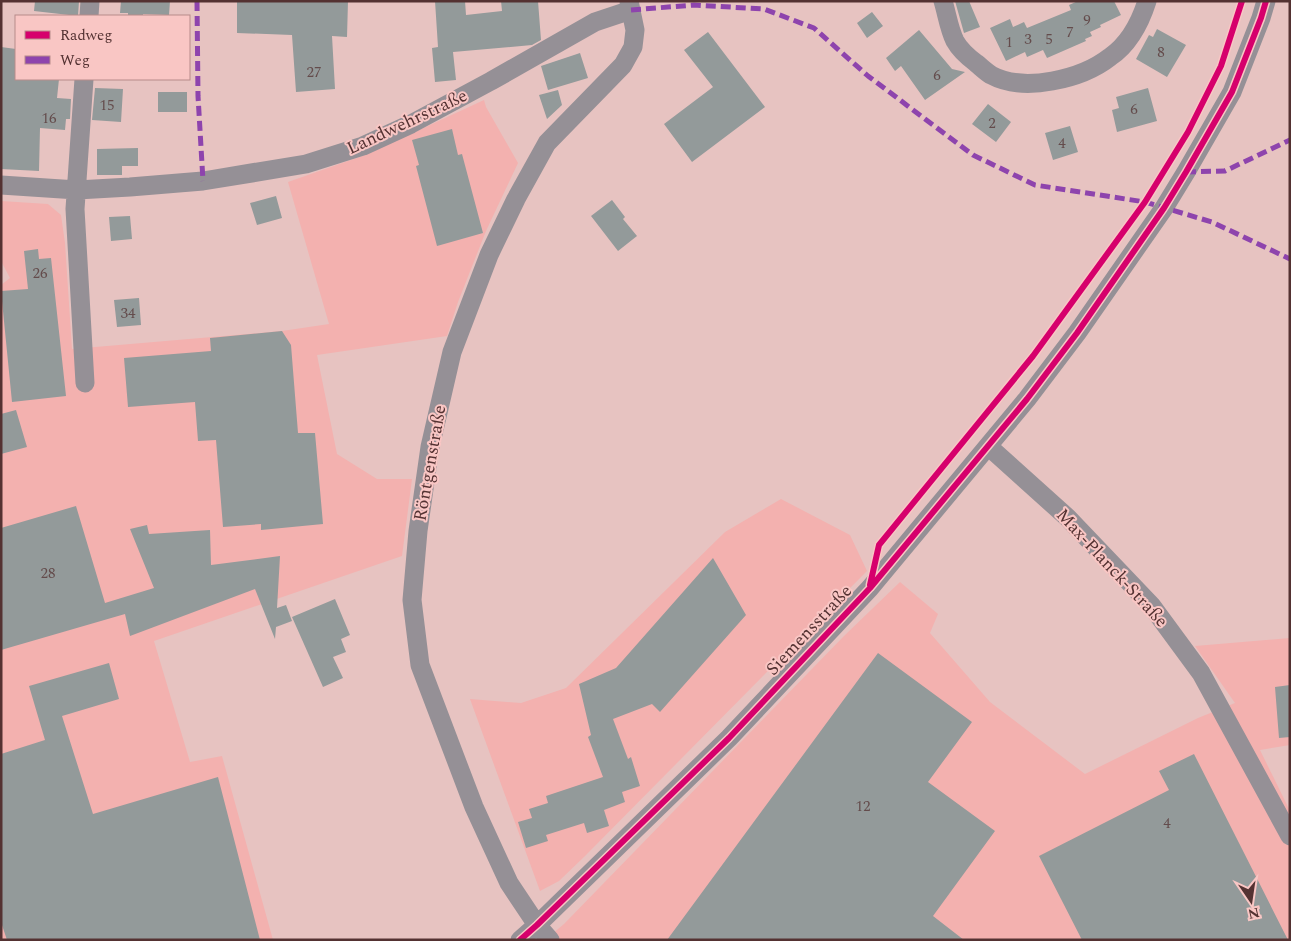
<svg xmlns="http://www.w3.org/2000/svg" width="1291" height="941" font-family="Spectral,serif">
	<rect width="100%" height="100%" fill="#e7c3c1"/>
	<path fill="#f3b1af" d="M484,100L486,107L518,163L486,231L458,302L447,336L317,355L337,454L377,479H412L402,556L154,641L190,762L222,756L273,940H1V285L10,278L1,261V201L48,204L61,215L65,243L72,349L282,331L329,324L288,182L365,155Z
		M781,499L850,535L867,571L585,856L559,881L540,891L470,699L521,703L566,688L725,532Z
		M900,582L938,614L930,633L990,702L1085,774L1198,718L1235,703L1195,646L1290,638V745L1260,750L1290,811V940H545L564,924L844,636Z"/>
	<path fill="#939a9a" d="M35,1H79L78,16L34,11Z
		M121,1H170L169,15L143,14V16H128V13H120Z
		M237,1H348L347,37L332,36L335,89L296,92L292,35L237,33Z
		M435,1H465L466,15L502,11L501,1H538L541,40L532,45L453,52L456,80L435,82L432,48L438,47Z
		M955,1H969L980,27L964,33Z
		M1078,1H1114L1121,15L1100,25L1101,27L1090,32L1092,36L1085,39L1086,41L1047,58L1043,50L1027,57L1025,52L1006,61L990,28L1010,19L1013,27L1024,22L1027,28L1071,10L1069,5Z
		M872,12L883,26L867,38L857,23Z
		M1157,29L1186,45L1167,77L1136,59L1149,35L1153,37Z
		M919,30L952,69L965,72L925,100L901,66L895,71L886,58Z
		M708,32L765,107L692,162L664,124L713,87L684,50Z
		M1,47L16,49V79H59L57,98L71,99L70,119H66L65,130L40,128L39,171L1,169Z
		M580,53L588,78L548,90L541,66Z
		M95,88L123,89L121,122L92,120Z
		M1148,88L1157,121L1117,132L1112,110L1119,108L1116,97Z
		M558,90L562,105L547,119L539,95Z
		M158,92H187V112H158Z
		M988,104L1011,122L996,142L972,124Z
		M1070,126L1078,152L1053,160L1045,133Z
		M452,129L458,155L462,154L483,233L437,246L416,166L419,165L412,140Z
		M138,148V166H122V175H97V149Z
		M276,196L282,218L257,225L250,203Z
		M612,200L625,217L623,219L637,236L618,251L591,216Z
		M130,216L132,239L111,241L109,217Z
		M38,249L39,259L51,258L66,396L12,402L1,291L28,289L24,251Z
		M139,298L141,325L117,327L114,300Z
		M282,331L291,345L298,433H315L323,524L261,530V524L223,527L216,440L198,441L195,402L128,407L124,358L211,351L210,338Z
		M16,410L27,447L1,454V414Z
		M76,506L105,603L154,588L130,529L147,525L149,534L210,530L211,565L280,556L277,608L286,605L292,621L276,627L275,639L255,589L130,636L125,614L1,650V528Z
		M713,558L746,615L660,712L652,704L613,719L628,759L631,757L640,786L622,792L625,802L604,810L609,826L587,833L584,823L546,835L548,841L526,848L518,822L532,818L529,809L548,803L546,796L603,777L588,737L591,735L579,684L616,668Z
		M335,599L350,635L341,639L346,652L333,657L343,678L323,687L292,617Z
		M878,653L972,722L928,782L995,831L933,916L964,940H667Z
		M109,663L119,699L62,716L93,814L218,777L260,940H7L1,922V754L45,740L29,686Z
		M1290,685V737L1279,738L1275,687Z
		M1194,754L1288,940H1082L1039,856L1169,790L1159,771Z"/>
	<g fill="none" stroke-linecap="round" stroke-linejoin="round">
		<path stroke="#959096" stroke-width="19" d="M943,1C947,14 949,29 955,41C960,50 968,57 976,63C981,67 986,72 991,75C1024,93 1082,79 1110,57C1129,44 1140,23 1147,1
			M89,16L90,1
			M84,79L75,209L85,383
			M1,185L77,190L130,187L203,181L306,164L363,146L411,124L491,81L595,22L631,10
			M988,446L1068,518L1151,605L1201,673L1290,836
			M520,940L537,925L729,738L870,588L1027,399L1077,333L1164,208L1186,172L1232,92L1261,18L1266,1
			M550,940L537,925L509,883L474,807L420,665L412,600L418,531L430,447L452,352L489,255L516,199L547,143L623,65L633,47L635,30L629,1"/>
		<path stroke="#8e44ad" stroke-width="5" stroke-dasharray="10 5" stroke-linecap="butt" d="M197,1L198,96L203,181
			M631,10L694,5L764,9L814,28L868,76L973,155L1035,185L1145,202L1212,222L1290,259
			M1186,172L1225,171L1290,140"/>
		<defs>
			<path id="cycleway" d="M870,585L879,545L1033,356L1145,202L1188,132L1221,66L1242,1
				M520,940L537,925L729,738L870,588L1027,399L1077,333L1164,208L1186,172L1232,92L1261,18L1266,1"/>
		</defs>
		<use href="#cycleway" stroke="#f9c6c4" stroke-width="9"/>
		<use href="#cycleway" stroke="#d6006c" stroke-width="6"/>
	</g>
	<g text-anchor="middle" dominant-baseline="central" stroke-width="4" stroke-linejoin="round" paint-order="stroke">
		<g font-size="15" fill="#644c4c">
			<text x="1087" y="20">9</text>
			<text x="1070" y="32">7</text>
			<text x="1028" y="39">3</text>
			<text x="1049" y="39">5</text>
			<text x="1009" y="42">1</text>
			<text x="1161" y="52">8</text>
			<text x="314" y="72">27</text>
			<text x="937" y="75">6</text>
			<text x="107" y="105">15</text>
			<text x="1134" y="109">6</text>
			<text x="49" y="118">16</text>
			<text x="992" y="123">2</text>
			<text x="1062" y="143">4</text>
			<text x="40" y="273">26</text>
			<text x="128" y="313">34</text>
			<text x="48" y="573">28</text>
			<text x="863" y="806">12</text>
			<text x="1167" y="823">4</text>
		</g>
		<g font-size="18" fill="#543232" stroke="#f9c6c4">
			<text transform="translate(407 122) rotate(-25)">Landwehrstraße</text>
			<text transform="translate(430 463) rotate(-80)">Röntgenstraße</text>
			<text transform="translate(1112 568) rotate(47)">Max-Planck-Straße</text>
			<text transform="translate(809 630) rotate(-47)">Siemensstraße</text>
		</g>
	</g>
	<rect width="1291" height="941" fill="none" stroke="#543232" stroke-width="5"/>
	<rect x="15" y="15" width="175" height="65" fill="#f9c6c4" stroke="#b78b8a"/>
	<rect x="25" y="31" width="25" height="8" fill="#d6006c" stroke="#b78b8a"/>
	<text x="60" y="40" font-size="15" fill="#543232">Radweg</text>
	<rect x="25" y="56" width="25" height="8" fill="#8e44ad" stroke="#b78b8a"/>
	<text x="60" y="65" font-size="15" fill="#543232">Weg</text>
	<g transform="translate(1251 901) rotate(167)" stroke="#f9c6c4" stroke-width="4" paint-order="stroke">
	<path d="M0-4L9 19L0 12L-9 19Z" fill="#543232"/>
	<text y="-8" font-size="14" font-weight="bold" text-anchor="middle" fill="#543232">N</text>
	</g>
</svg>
